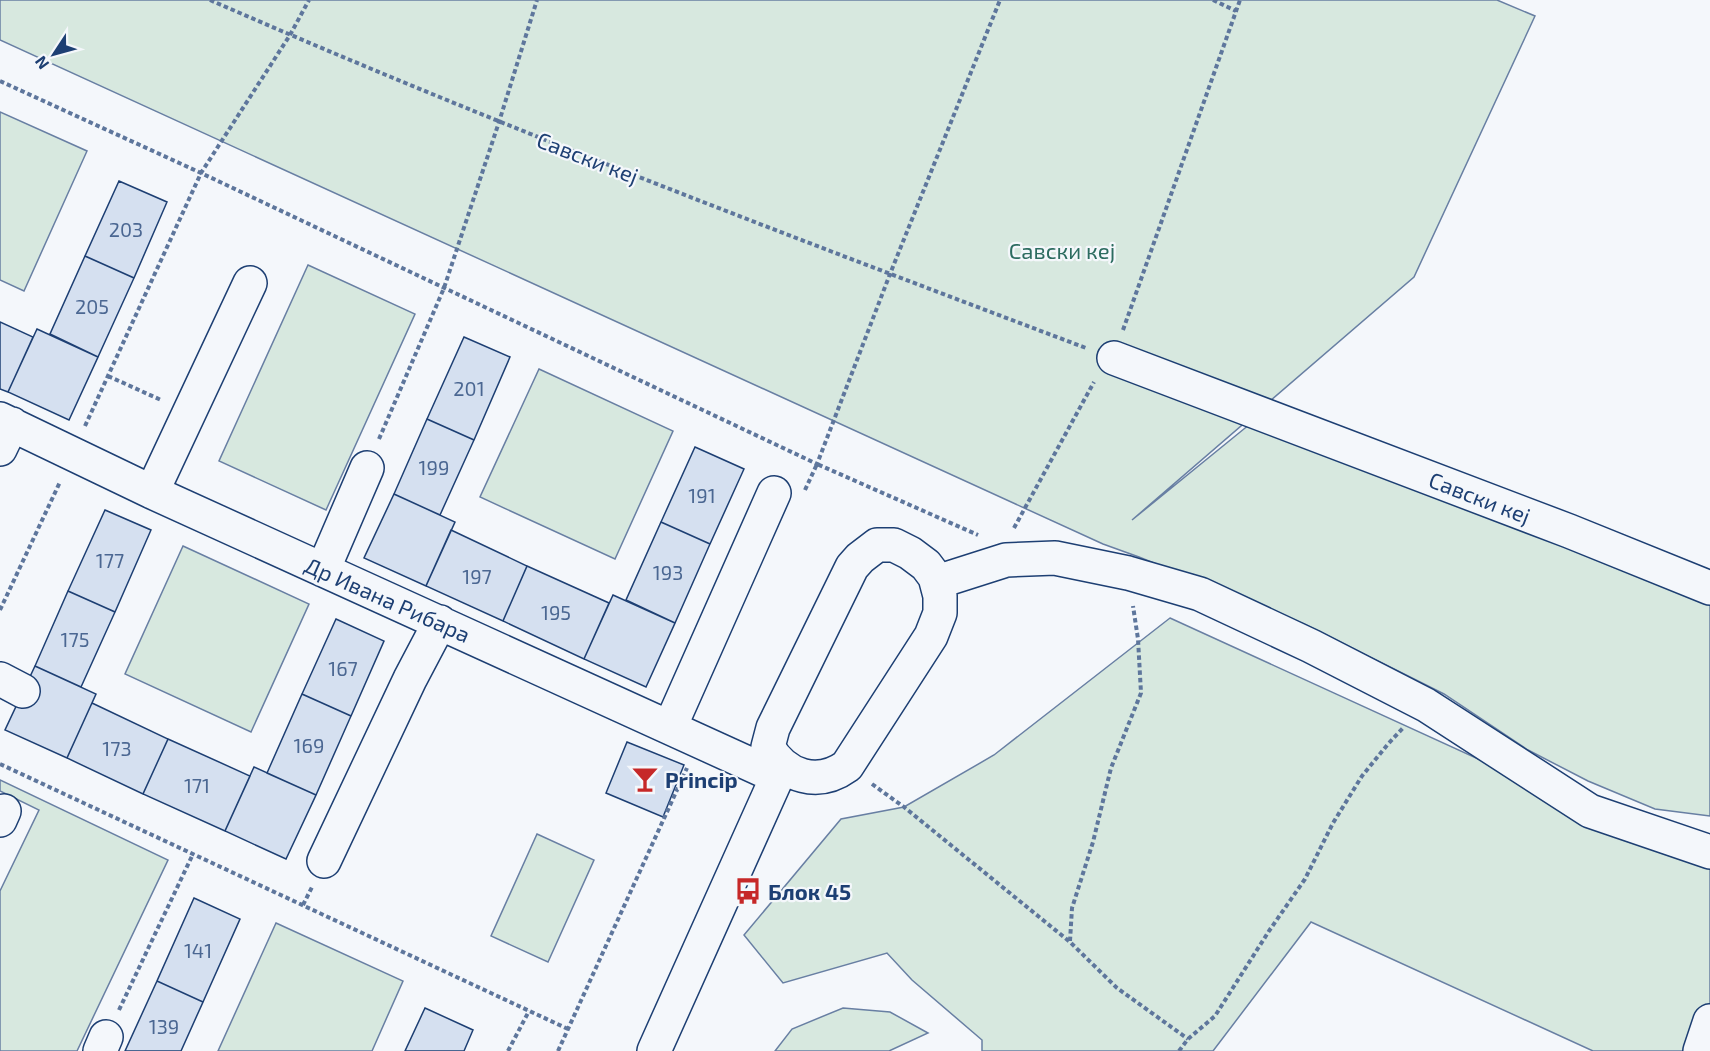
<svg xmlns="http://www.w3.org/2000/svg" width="1710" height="1051" font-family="'Exo 2',sans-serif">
	<rect width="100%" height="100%" fill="#f4f7fb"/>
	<path fill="#d7e8df" stroke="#687fa3" stroke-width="1.5" d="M0,0H1497L1535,16L1414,277L1132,520L1250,424L1710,603V816L1655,809L1588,781L1528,750L1444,694L1304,624L1139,557L1103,544L0,40Z
		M0,112L87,151L24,291L0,280Z
		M308,265L415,314L326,510L219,461Z
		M539,369L673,431L615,559L480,497Z
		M183,546L309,604L251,732L125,674Z
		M1170,618L1710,865V1051H1593L1311,922L1213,1051H982V1040L912,980L887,953L783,983L744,935L841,819L904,807L994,755Z
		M0,780L168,860L77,1051H0V891L39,810L0,791Z
		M537,834L594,860L548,962L491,936Z
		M276,923L403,981L372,1051H218Z
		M843,1008L890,1012L928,1033L889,1051H775L792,1029Z"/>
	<path fill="#d5e0f0" stroke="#1d3f73" stroke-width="1.5" d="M119,181L167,202L134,278L85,256Z
		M85,256L134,278L98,357L50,334Z
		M0,322L33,337L8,392L0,389Z
		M37,329L98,357L69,420L8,392Z
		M464,337L510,357L474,440L427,419Z
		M427,419L474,440L440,515L394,494Z
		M695,447L744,469L710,544L661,522Z
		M394,494L455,522L426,586L364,558Z
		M105,510L151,530L115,612L68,591Z
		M661,522L710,544L675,623L626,600Z
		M451,530L527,566L503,621L426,586Z
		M527,566L609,603L584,659L503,621Z
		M68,591L115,612L81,687L35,666Z
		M613,595L675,623L646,687L584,659Z
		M336,619L384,641L351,716L302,694Z
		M35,666L96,694L67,758L5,730Z
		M302,694L351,716L316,795L267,773Z
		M92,703L168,739L143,794L67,758Z
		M168,739L250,776L225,831L143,794Z
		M627,742L684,765L663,817L606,793Z
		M254,767L316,795L286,859L225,831Z
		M194,898L240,919L203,1002L157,981Z
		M157,981L203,1002L181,1051H125Z
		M425,1008L473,1030L464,1051H405Z"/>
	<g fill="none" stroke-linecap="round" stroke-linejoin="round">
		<defs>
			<path id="minor" d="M1114,358L1569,531L1710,588
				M0,419L152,492L778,777
				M0,449L12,424
				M152,492L250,283
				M877,545H894L910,553L926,565L935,577L940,596V613L931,636L847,766C818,787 785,777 768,747L773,728L852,567L860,558Z
				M323,570L367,468
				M937,582L1006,560L1055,558L1128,573L1200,594L1311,646L1426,705L1590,811L1710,852
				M0,679L23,691
				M670,727L774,493
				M0,820L4,811
				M324,861L410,679L440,622
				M100,1051L106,1037
				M654,1051L782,766
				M1700,1051L1710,1021"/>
		</defs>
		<use href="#minor" stroke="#1d3f73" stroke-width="36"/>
		<path stroke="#5e769c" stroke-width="4" stroke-dasharray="4.5 3" stroke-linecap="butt" d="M210,0C498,126 792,237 1086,348
			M1213,0L1236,11
			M0,81L201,173L817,464L890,274L1000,0
			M1123,330L1240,0
			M108,376L161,400
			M85,426L201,173L290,35L309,0
			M379,439L444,288L499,122L537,0
			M805,490L817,464L978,535
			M1014,528L1094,382
			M0,610L60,482
			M0,764L568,1029
			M872,784L904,807L1070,942L1117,988L1188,1039
			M303,905L312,887
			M1070,941L1072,908L1093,842L1111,768L1141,693L1138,639L1133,606
			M119,1010L193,854
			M508,1051L529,1011
			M558,1051L687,768
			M1179,1051L1188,1039L1215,1016L1269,931L1305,879L1333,823L1362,776L1388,744L1403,728"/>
		<use href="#minor" stroke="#f4f7fb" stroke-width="33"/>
	</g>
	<defs>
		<symbol id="bar-bare" viewBox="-9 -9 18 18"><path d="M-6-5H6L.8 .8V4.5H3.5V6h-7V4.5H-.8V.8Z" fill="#c62828" stroke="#f4f7fb" stroke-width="2.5" paint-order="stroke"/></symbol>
		<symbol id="bus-bare" viewBox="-9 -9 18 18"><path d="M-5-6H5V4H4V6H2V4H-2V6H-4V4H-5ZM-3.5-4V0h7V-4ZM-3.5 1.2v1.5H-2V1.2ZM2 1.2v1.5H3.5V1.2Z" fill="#c62828" stroke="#f4f7fb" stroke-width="2.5" paint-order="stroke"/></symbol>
	</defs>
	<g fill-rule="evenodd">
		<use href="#bar-bare" x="626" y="760" width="38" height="38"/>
		<use href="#bus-bare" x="729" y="872" width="38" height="38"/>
	</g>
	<g text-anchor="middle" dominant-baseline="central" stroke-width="4.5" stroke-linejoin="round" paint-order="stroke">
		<g font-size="20" fill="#4b6792">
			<text x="126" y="229">203</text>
			<text x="92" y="306">205</text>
			<text x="469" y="388">201</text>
			<text x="434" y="467">199</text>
			<text x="702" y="495">191</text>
			<text x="110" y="560">177</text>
			<text x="668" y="572">193</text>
			<text x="477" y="576">197</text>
			<text x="556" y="612">195</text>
			<text x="75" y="639">175</text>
			<text x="343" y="668">167</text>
			<text x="309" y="745">169</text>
			<text x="117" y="748">173</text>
			<text x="197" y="785">171</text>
			<text x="198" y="950">141</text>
			<text x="164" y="1026">139</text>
		</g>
		<g font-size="22" fill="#1d3f73" stroke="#f4f7fb">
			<text transform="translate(588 157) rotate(21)">Савски кеј</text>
			<text transform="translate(1480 497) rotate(21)">Савски кеј</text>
			<text transform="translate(388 599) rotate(24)">Др Ивана Рибара</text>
		</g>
		<g font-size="22" fill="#2c6c60" stroke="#f4f7fb">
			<text x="1062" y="250">Савски кеј</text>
		</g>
		<g font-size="22" font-weight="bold" fill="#1d3f73" stroke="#f4f7fb" text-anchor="start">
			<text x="665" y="779">Princip</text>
			<text x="768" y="891">Блок 45</text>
		</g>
	</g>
	<g transform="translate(54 54) rotate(234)" stroke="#f4f7fb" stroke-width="4.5" paint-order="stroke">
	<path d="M0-4.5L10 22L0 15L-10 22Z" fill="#1d3f73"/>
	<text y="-9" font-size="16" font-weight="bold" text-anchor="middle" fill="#1d3f73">N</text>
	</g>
</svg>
